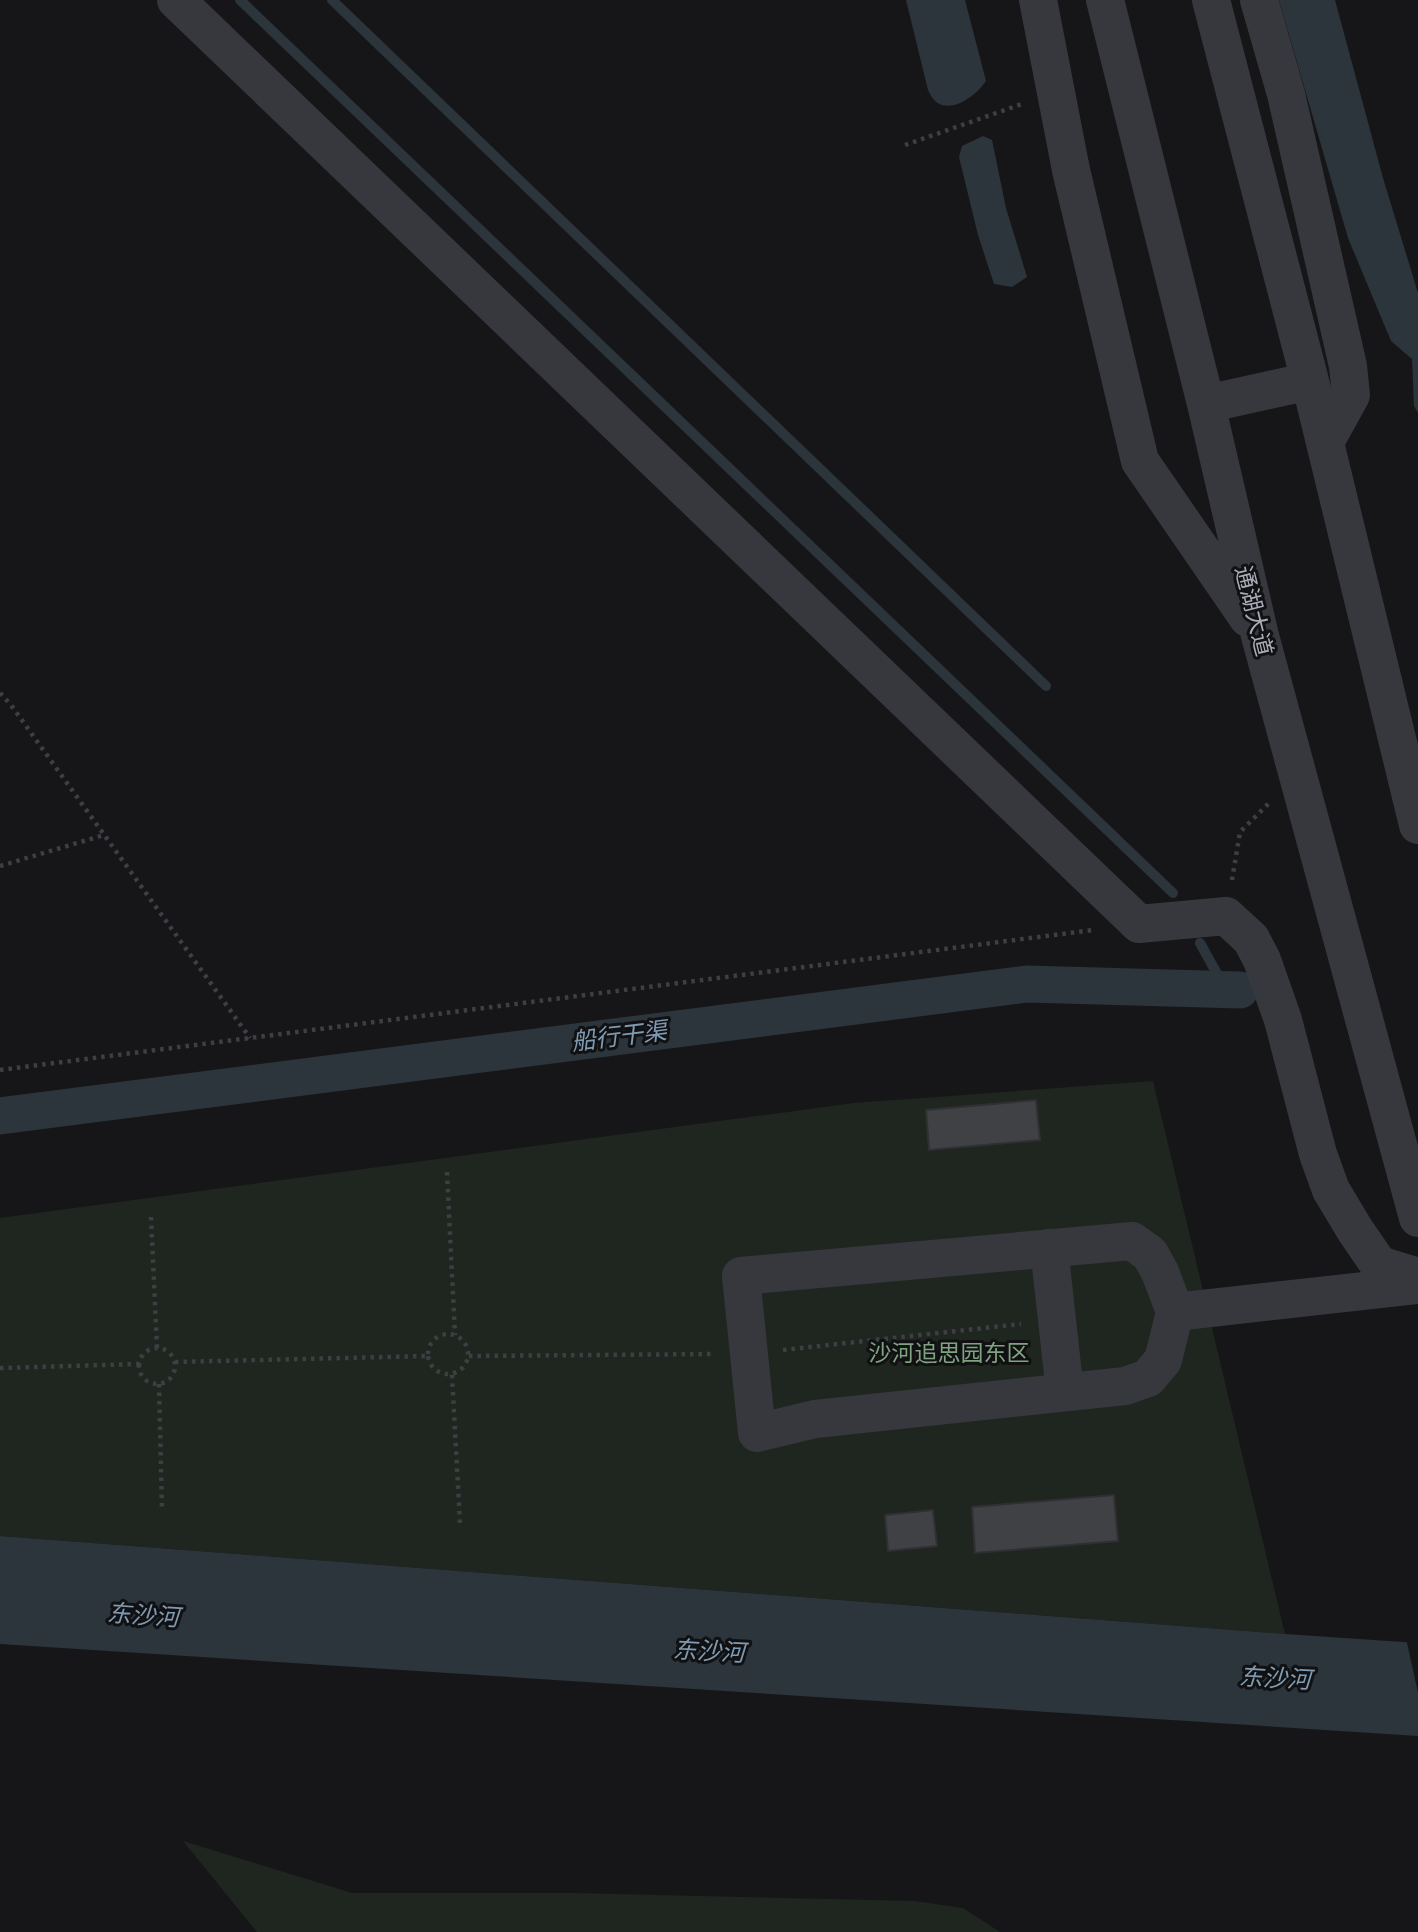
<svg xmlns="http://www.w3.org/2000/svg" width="1418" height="1932" font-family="Cabin,'Noto Sans SC',sans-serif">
	<rect width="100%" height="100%" fill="#161618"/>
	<path fill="#1e261f" d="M1153,1081L1285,1634L0,1536V1218L854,1103Z
		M183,1841L352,1893H573L915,1901L963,1908L1000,1932H257Z"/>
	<path fill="#2c353c" d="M906,0H965L986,81C977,95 951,115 935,101C932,98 930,94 928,90Z
		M1279,0H1335L1383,178L1418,293V413L1414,406L1412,359L1391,341L1348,238Z
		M983,136L992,140L1006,208L1027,277L1012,287L994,284L978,235L959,157L962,146Z
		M0,1536L1285,1634L1418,1643V1736L0,1644Z"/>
	<path fill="#161618" d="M1406,1638L1418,1639V1693Z"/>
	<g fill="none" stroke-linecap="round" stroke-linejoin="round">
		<path stroke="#2c353c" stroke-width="10" d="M240,0L1173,893
			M332,0L1046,686
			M1200,943L1226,990"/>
		<path stroke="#2c353c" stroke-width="37" d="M0,1116L1027,984L1240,990"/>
	</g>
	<path fill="#404145" stroke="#303034" stroke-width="2" d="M1036,1100L1040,1140L929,1150L926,1110Z
		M1114,1495L1118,1541L975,1553L972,1507Z
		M933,1510L937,1546L888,1551L885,1515Z"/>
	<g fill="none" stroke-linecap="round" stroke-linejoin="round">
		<path stroke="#3d3f44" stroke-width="4.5" stroke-dasharray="3.5 5" stroke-linecap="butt" d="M905,145L1022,104
			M0,693L11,705L250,1038
			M0,866L104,835
			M1232,880L1240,832L1269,803
			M0,1070L1093,930
			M447,1172L455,1335
			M151,1217L157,1348
			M428 1354a20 20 0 1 1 40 0a20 20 0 1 1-40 0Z
			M139 1366a18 18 0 1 1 36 0a18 18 0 1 1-36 0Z
			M783,1350L1021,1324
			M469,1356L715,1354
			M175,1362L428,1356
			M0,1368L140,1364
			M452,1375L460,1523
			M159,1384L162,1510"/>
		<path stroke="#37383d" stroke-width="38" d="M176,0L1139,924L1226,916L1251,939L1262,960L1283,1020L1318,1154L1331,1190L1355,1230L1379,1265L1418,1277
			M1038,0L1071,170L1140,461L1248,618
			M1105,0L1206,404L1260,636L1418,1218
			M1211,0L1310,381L1418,825
			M1259,0L1286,94L1348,366L1351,395L1325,442
			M1206,404L1310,381
			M1049,1248L1065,1392
			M1175,1312L1160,1272L1150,1254L1132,1241L741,1276L757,1433L815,1419L1125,1386L1148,1378L1163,1360L1175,1312L1418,1285"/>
	</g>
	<g text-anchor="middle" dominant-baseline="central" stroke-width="6" stroke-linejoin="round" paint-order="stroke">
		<g font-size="23" fill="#a8adb8" stroke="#111113">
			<text transform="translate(1254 611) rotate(76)">通湖大道</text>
		</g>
		<g font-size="23" fill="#7fa381" stroke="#111113">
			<text x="949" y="1353">沙河追思园东区</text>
		</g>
		<g font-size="24" font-style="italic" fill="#7f9bb3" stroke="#111113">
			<text transform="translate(619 1036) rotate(-7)">船行干渠</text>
			<text transform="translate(143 1615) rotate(4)">东沙河</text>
			<text transform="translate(709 1651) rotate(3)">东沙河</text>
			<text transform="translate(1275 1678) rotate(3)">东沙河</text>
		</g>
	</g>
</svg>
